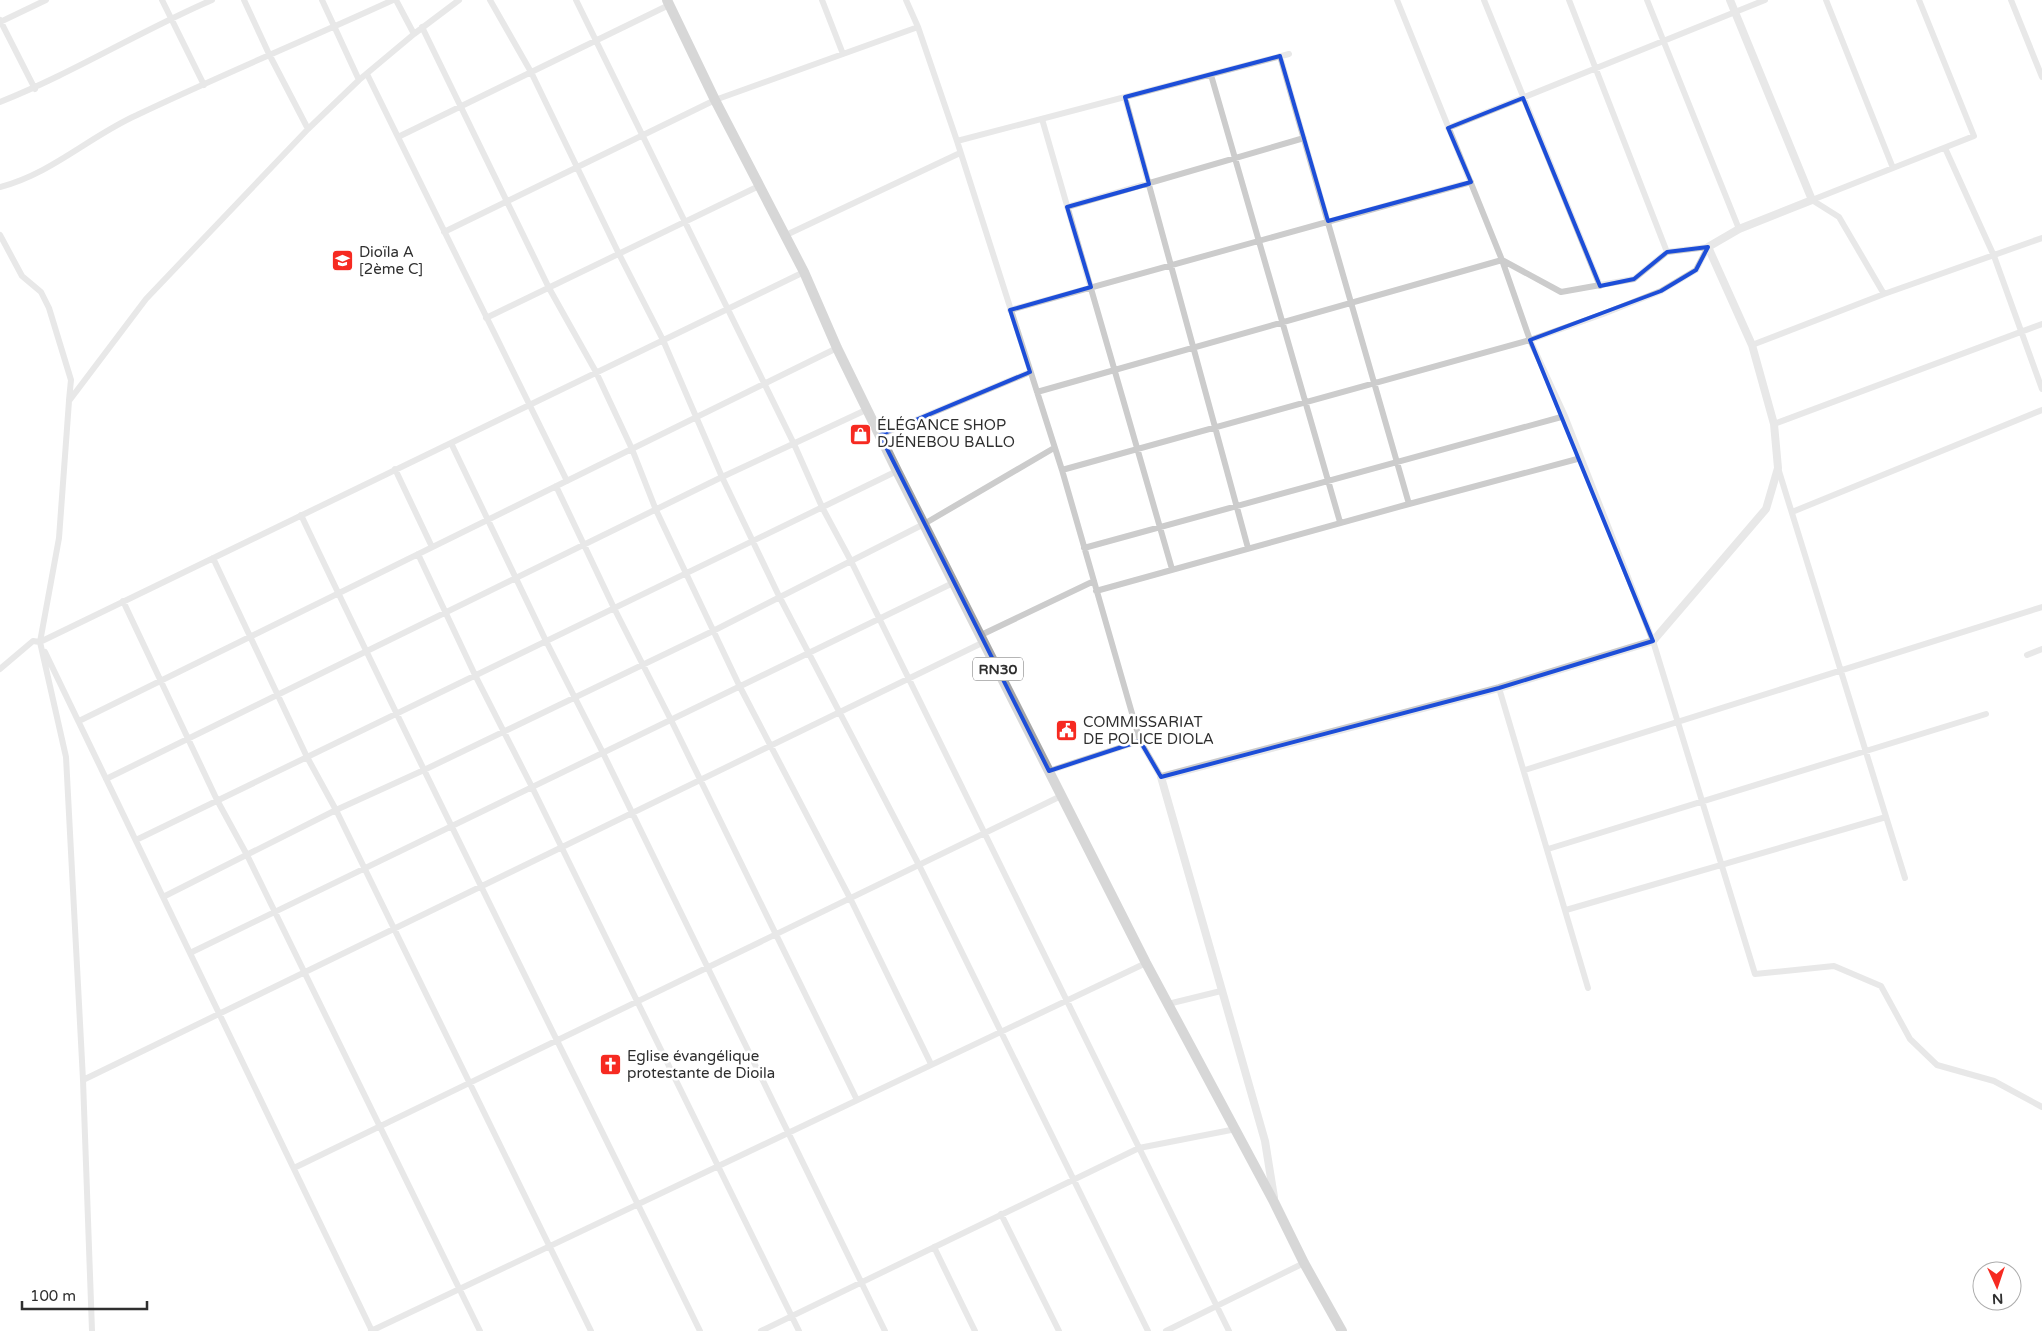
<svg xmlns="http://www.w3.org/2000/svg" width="2042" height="1331" font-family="'Varela Round',sans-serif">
	<rect width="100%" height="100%" fill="#fff"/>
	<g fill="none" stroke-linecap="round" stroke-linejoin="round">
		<path stroke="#ccc" stroke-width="6" d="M162,0L204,85
			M244,0L269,54L308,129
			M322,0L359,80
			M396,0L414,34
			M490,0L531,72L619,254L663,340L722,477L779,596L919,865L1148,1331
			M576,0L794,444L822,507L851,561L1229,1331
			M822,0L843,54
			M906,0L918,27L957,141L1062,470L1140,741L1161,777
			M1397,0L1502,260L1530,340L1565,416L1653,641L1755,974L1834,966L1881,986L1910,1039L1937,1065L1994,1081L2042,1107
			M1484,0L1600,286
			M1569,0L1667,252
			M1647,0L1739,229
			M1826,0L1893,168
			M2011,0L2042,77
			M0,20L35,89
			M0,22L46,0
			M422,27L549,288L596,372L632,449L656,510L740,687L850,898L931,1064
			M1280,56L1409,504
			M367,74L567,481
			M1211,75L1340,522
			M1125,97L1248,548
			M0,102C73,73 140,31 212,0
			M1042,119L1172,569
			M1448,128L1765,0
			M398,137L669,5
			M957,141L1289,54
			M1945,148L1994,256L2042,389
			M0,187C51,174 90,136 137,115C221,75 308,39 393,0
			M1812,200L1974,136L1919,0
			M1812,200L1839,217L1884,294
			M1067,207L1304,138
			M444,232L715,100L918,27
			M0,235L22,276L41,292L49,308L71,380L69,400
			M784,236L960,153
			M1010,310L1471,182
			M486,318L759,186
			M1752,345L1884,294L2042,238
			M1037,392L1502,260L1561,292L1634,279L1667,252L1708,247
			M1774,424L2042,324
			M880,435L1030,372
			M451,443L546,641L603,753L885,1331
			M1778,468L1905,878
			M395,469L432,547
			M1062,470L1530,340L1603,314L1661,291L1696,270L1708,247
			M556,486L614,608L671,720L857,1100
			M1792,512L2042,410
			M301,515C431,789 567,1059 700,1331
			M1084,548L1565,416
			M418,554L475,675L532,787L799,1331
			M213,558L307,757L336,810L591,1331
			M1096,591L1409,504L1581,458
			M123,601L217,800L247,855L480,1331
			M981,635L1094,581
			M45,652L372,1331
			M2027,655L2042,649
			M0,669L33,641L40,642L804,272
			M1499,688L1588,988
			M79,721L837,348
			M1525,770L2042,607
			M1049,771L1140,741
			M106,779L722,477L868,409
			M136,840L897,471
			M1548,849L1986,714
			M163,897L336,810L424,770L713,631L924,524L1054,448
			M1566,910L1886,817
			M190,953L955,582
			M1168,1004L1221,991
			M83,1080L984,642
			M294,1168L1061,796
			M1001,1214L1059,1331
			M934,1247L975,1331
			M92,1331L83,1080L66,757L40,642L59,538L69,401L146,299L308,129L359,80L414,34L459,0
			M371,1331L1146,963
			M761,1331L1139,1148L1236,1129
			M1166,1331L1304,1263"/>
		<path stroke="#ccc" stroke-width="8" d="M1274,1197L1265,1141L1161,777L1499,688L1653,641L1766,509L1778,468L1774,424L1752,345L1708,247L1739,229L1812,200L1730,0"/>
		<path stroke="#a7a7a7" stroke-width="10" d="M667,0L715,100L804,272L837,348L897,471L1146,963L1274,1202L1304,1263L1342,1331"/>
	</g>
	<path d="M0 0H2042V1331H0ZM1280,56L1328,221L1471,182L1448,128L1523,98L1600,286L1634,279L1667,252L1708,247L1696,270L1661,291L1530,340L1653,641L1499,688L1161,777L1140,741L1049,771L880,435L1030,372L1010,310L1091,287L1067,207L1149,184L1125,97Z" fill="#fff" fill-opacity=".55" fill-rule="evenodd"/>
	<path fill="none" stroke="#1d4ed8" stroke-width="4" stroke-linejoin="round" d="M1280,56L1328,221L1471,182L1448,128L1523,98L1600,286L1634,279L1667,252L1708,247L1696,270L1661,291L1530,340L1653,641L1499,688L1161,777L1140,741L1049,771L880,435L1030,372L1010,310L1091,287L1067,207L1149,184L1125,97Z"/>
	<defs>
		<symbol id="school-square" viewBox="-11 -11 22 22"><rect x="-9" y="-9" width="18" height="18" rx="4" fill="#f62a21" stroke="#fff"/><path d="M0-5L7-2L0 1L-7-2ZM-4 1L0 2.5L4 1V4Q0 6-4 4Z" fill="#fff"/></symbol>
		<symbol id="shop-square" viewBox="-11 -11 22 22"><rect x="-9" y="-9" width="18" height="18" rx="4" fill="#f62a21" stroke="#fff"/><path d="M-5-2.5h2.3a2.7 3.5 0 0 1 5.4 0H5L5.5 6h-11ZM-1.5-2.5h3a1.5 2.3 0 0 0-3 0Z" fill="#fff"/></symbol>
		<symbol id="civic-square" viewBox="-11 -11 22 22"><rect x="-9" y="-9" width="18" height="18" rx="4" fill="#f62a21" stroke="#fff"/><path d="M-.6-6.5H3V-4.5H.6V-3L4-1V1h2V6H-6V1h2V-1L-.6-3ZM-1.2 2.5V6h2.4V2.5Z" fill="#fff"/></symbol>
		<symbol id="church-square" viewBox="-11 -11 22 22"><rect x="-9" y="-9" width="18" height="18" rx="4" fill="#f62a21" stroke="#fff"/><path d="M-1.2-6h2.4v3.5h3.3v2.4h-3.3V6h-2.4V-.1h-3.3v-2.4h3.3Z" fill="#fff"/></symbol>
	</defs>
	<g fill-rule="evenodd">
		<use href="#school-square" x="330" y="248" width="25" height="25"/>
		<use href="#shop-square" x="848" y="422" width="25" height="25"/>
		<use href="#civic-square" x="1054" y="718" width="25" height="25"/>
		<use href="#church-square" x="598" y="1052" width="25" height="25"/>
	</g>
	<g text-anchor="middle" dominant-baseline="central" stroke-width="5" stroke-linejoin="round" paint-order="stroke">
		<rect fill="#fff" stroke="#6d6d6d" stroke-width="1" x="973" y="657.5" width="50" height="23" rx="4"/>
		<g font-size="14" font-weight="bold" fill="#2f2f2f">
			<text x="998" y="669">RN30</text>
		</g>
		<g font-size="15" fill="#2f2f2f" stroke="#fff" text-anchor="start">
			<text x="359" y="252">Dioïla A<tspan x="359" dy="17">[2ème C]</tspan></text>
			<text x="877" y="425">ÉLÉGANCE SHOP<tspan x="877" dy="17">DJÉNEBOU BALLO</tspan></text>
			<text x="1083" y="722">COMMISSARIAT<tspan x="1083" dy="17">DE POLICE DIOLA</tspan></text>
			<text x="627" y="1056">Eglise évangélique<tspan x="627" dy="17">protestante de Dioila</tspan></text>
		</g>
	</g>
	<g transform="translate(1997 1286) rotate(177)"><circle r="24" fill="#ffffff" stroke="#acacac"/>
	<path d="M0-4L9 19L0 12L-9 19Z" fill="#f62a21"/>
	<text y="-8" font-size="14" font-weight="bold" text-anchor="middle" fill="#2f2f2f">N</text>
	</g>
	<path d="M22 1301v8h125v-8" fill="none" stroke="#2f2f2f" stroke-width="2.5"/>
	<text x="30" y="1301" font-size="15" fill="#2f2f2f" stroke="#ffffff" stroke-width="4" paint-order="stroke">100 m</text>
</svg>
